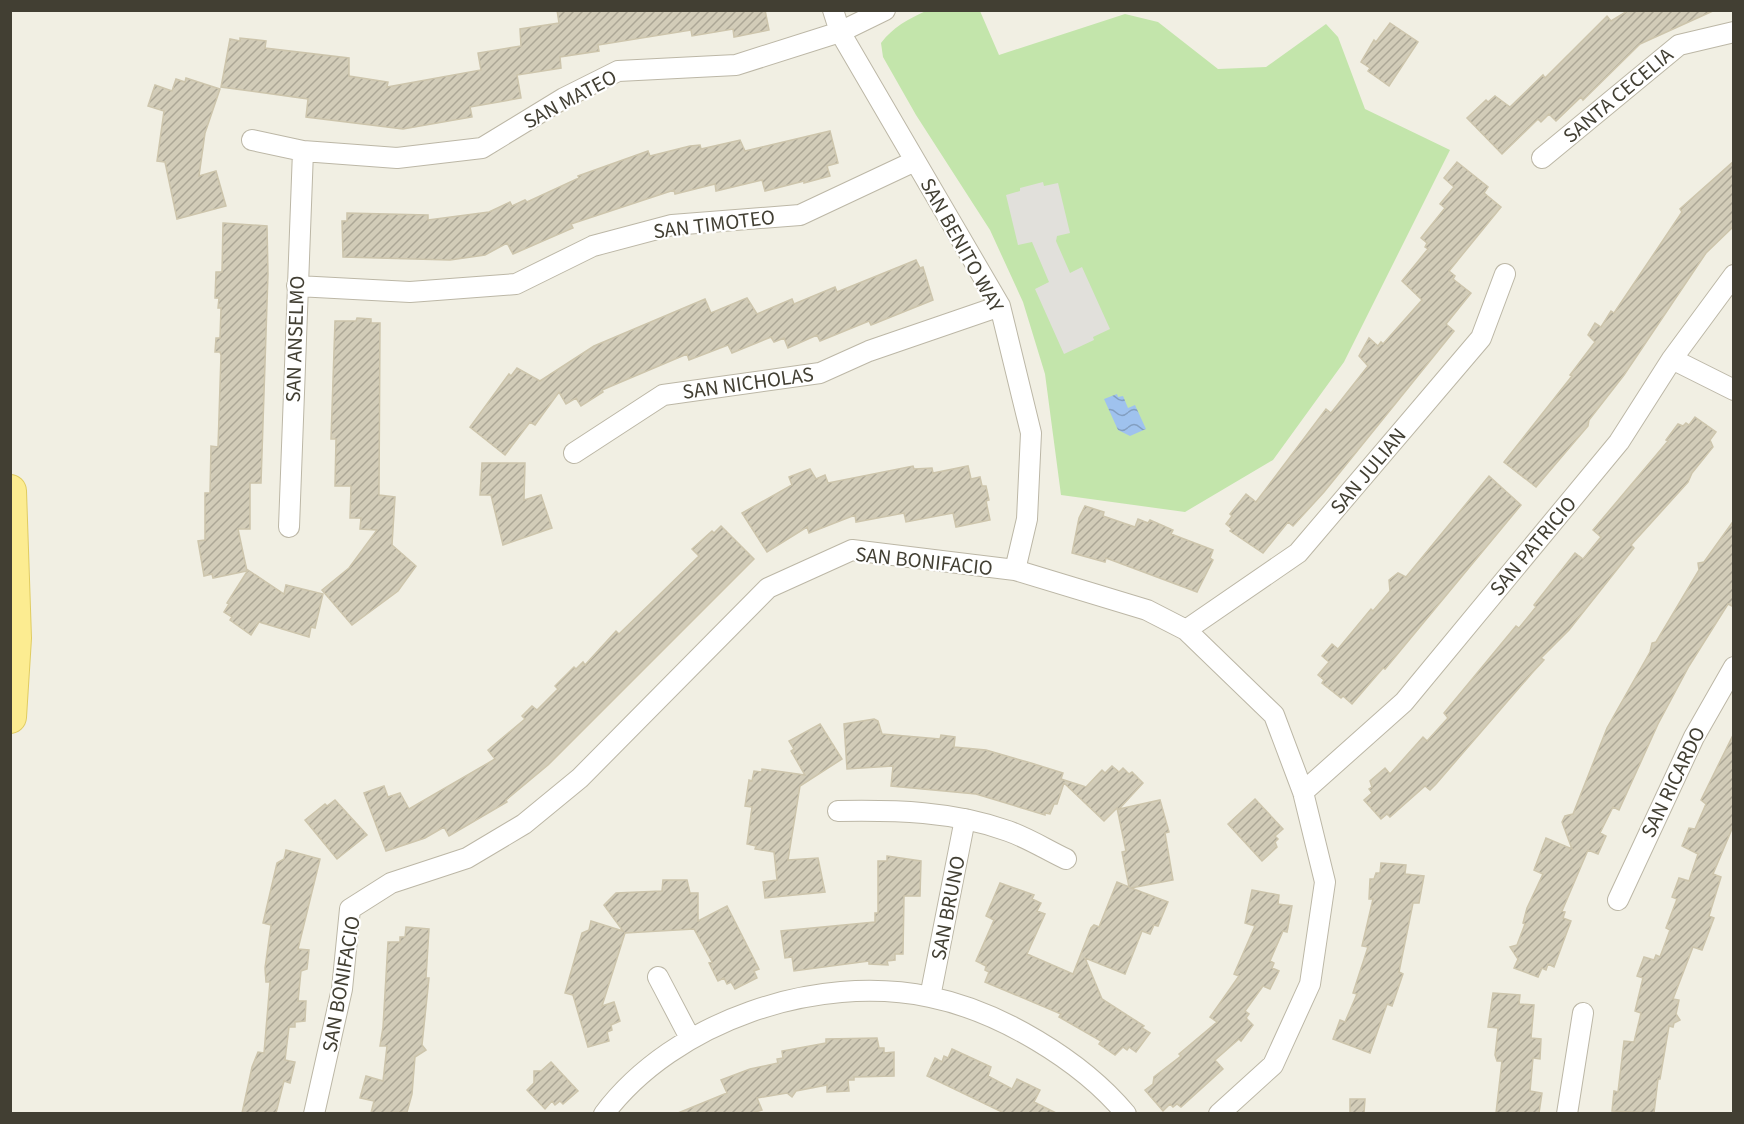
<svg xmlns="http://www.w3.org/2000/svg" width="1744" height="1124" font-family="'Source Sans 3',sans-serif">
	<defs>
		<pattern id="water-waves" width="16" height="10" patternUnits="userSpaceOnUse" patternTransform="scale(1.5)"><rect width="16" height="10" fill="#9fc2ee"/><path d="M0 5q4-4 8 0t8 0" fill="none" stroke="#839fc1"/></pattern>
		<pattern id="building-hatch" width="6" height="6" patternUnits="userSpaceOnUse" patternTransform="scale(1.5)"><rect width="6" height="6" fill="#d2ccb8"/><path d="M-1 1l2-2M0 6l6-6M5 7l2-2" fill="none" stroke="#aca796"/></pattern>
	</defs>
	<rect width="100%" height="100%" fill="#f1efe3"/>
	<path fill="#c3e5ab" d="M926,11H980L999,55L1125,14L1158,22L1218,69L1266,67L1326,24L1338,37L1365,109L1450,150L1344,362L1273,460L1185,512L1061,495L1045,374L1023,302L990,230L916,115L883,57L881,43C893,27 908,19 926,11Z"/>
	<path fill="#e1e0db" d="M1043,182L1044,186L1058,183L1070,233L1057,236L1056,241L1070,273L1082,267L1110,329L1093,337L1094,340L1064,354L1035,289L1049,282L1032,242L1018,245L1006,195L1020,191V188Z"/>
	<path fill="url(#water-waves)" d="M1117,394L1118,397L1123,396L1128,408L1135,405L1146,429L1130,436L1118,430L1104,399Z"/>
	<path fill="url(#building-hatch)" stroke="#cdc5ac" stroke-width="1.5" d="M557,10H765L769,30L734,37L733,29L692,36L691,30L598,45L599,51L560,57L561,68L517,75L521,98L470,107L472,117L403,129L306,117L308,99L221,87L230,39L240,41V38L266,41L265,48L349,58V76L388,82L387,87L481,70L478,53L521,46L520,29L559,23Z
		M1629,10H1715L1640,44L1583,100L1581,97L1556,121L1549,114L1541,122L1538,119L1502,154L1467,118L1486,100L1488,102L1495,96L1510,107L1543,75L1545,78L1607,16L1611,21Z
		M1390,23L1418,42L1389,86L1368,71L1370,68L1361,62L1374,40L1376,42Z
		M186,78L220,89L205,133L199,176L216,171L226,206L177,219L165,162L157,161L164,111L148,106L155,85L172,91L176,79L185,82Z
		M830,131L838,163L827,166L830,176L804,183V181L765,191L762,180L716,191L715,184L675,194L674,190L571,224L573,228L513,254L507,243L485,255L450,260L343,257L342,221H347V213L428,215V220L489,212L510,202L512,206L525,200L527,202L579,178L578,176L648,151L650,156L690,146L700,145L701,149L740,140L745,151Z
		M1734,161V226L1706,253L1624,375L1589,420L1588,426L1536,487L1504,462L1572,376L1570,375L1595,342L1588,335L1595,323L1601,327L1611,311L1614,313L1682,212L1680,209Z
		M1457,162L1488,187L1484,193L1501,207L1449,271L1455,276L1453,279L1471,293L1446,324L1454,331L1324,492L1293,526L1288,522L1263,553L1230,531L1232,529L1226,524L1232,516L1230,514L1246,494L1256,502L1326,409L1331,413L1368,366L1359,356L1369,338L1378,346L1381,342L1383,344L1422,300L1402,281L1428,249L1425,247L1427,243L1421,238L1445,208L1440,204L1454,187L1444,178Z
		M223,223L267,226L268,274L261,483H250V529H238L247,571L213,578L212,574L204,576L198,541L205,540V493H210L211,446L218,447L221,355L220,352H215L216,338H220L221,308H218L219,298H215L216,272H222Z
		M916,260L920,268L923,267L933,300L871,325L869,321L820,341L817,335L788,348L784,338L774,342L771,337L732,353L728,345L689,360L687,354L602,390L603,392L581,406L576,398L566,404L559,392L535,425L530,422L505,455L470,427L509,374L511,376L517,368L540,381L594,346L705,299L711,313L747,298L757,314L792,299L794,304L835,287L837,292Z
		M357,318L371,319V323H380L379,495L395,497L392,545L416,566L398,591L352,625L322,590L349,568L377,530L360,529L361,518H350L351,486H335L336,439H331L335,321H356Z
		M1695,417L1716,432L1710,440L1713,447L1692,473L1688,482L1631,545L1634,548L1569,630L1541,658L1544,660L1532,673L1436,784L1430,790L1425,786L1390,817L1387,814L1381,819L1364,800L1372,793L1369,789L1372,787L1370,781L1385,768L1390,774L1423,737L1427,741L1448,718L1444,713L1516,626L1519,628L1536,607L1534,605L1575,553L1583,559L1601,537L1593,530L1668,441L1666,440L1678,424L1683,426L1686,423L1689,425Z
		M482,463H525L524,500L541,495L552,528L503,545L491,495H480Z
		M913,466L914,469L932,468L933,473L968,466L971,479L980,477L982,486H986L989,500L986,501L990,520L956,527L953,513L906,522L904,513L856,522L855,515L809,533L807,527L767,552L742,513L792,485L789,477L810,469L816,479L825,475L828,483Z
		M1489,476L1521,505L1385,669L1383,668L1352,704L1343,696L1341,698L1322,683L1324,680L1318,675L1329,662L1322,656L1332,644L1338,649L1371,609L1373,611L1390,591L1389,580L1398,573L1406,577Z
		M1085,506L1104,512L1103,516L1135,527L1138,519L1148,523L1150,520L1173,530L1171,534L1213,550L1210,558L1213,560L1197,592L1106,558L1105,562L1072,553L1079,518Z
		M1734,520V607L1728,604L1689,666L1658,724L1619,810L1613,807L1600,833L1606,836L1598,854L1588,850L1562,911L1565,912L1563,918L1571,921L1554,967L1548,964L1546,970L1542,968L1538,977L1514,968L1518,959L1510,947L1517,945L1525,924L1523,923L1527,908L1543,874L1534,870L1546,838L1572,849L1562,822L1565,816L1573,814L1607,728L1650,652L1652,643L1656,642L1699,570L1698,563L1704,562Z
		M721,526L754,559L548,765L506,800L507,802L449,836L444,827L425,838L386,851L364,793L384,786L388,797L400,793L409,809L495,759L488,750L525,719L522,716L532,706L537,710L558,689L555,686L574,667L576,669L583,662L585,665L616,631L619,634L655,599L699,556L692,549L712,531L714,533Z
		M248,570L284,594L286,585L323,594L315,628L311,627L309,637L259,622L251,635L230,620L232,617L224,612L229,604L227,603Z
		M874,719L878,721L882,734L940,739L941,735L955,737L954,747L986,750L1031,763L1063,773L1061,779L1086,787L1102,770L1105,773L1112,766L1119,772L1123,768L1129,774L1132,772L1143,783L1119,809L1160,800L1169,832L1165,833L1173,880L1131,888L1168,902L1158,926L1154,925L1150,934L1142,931L1125,974L1085,958L1102,999L1144,1026L1142,1028L1150,1033L1136,1052L1129,1047L1127,1050L1123,1047L1115,1055L1099,1044L1101,1041L1059,1017L1061,1014L985,982L989,972L985,970L986,966L976,961L994,920L986,916L1000,883L1034,895L1032,899L1041,903L1037,911L1045,914L1027,954L1073,974L1091,928L1094,925L1099,927L1117,882L1129,887L1122,852L1126,851L1117,808L1104,821L1064,783L1057,804H1054L1050,814L1045,813V815L976,794L891,786L893,766L847,769L844,724Z
		M820,724L842,759L800,786L788,860L818,858L825,892L765,898L763,882L777,880L774,852L755,849L756,846L747,844L752,807L745,806L749,780L752,781L754,771L762,772V769L805,775L791,751L794,749L789,741Z
		M1734,733V824L1713,874L1721,877L1709,916L1714,918L1702,950L1693,947L1673,999L1679,1000L1676,1014L1680,1020L1674,1023L1673,1027L1669,1026L1660,1079H1658L1654,1113L1612,1111L1614,1091L1618,1092L1624,1041L1634,1042L1641,1013L1635,1011L1643,978L1637,976L1644,957L1654,960L1656,955L1660,957L1670,930L1666,928L1677,899L1672,897L1679,878L1689,881L1698,854L1682,846L1689,828L1695,829L1706,804L1701,800Z
		M1255,799L1283,829L1275,836L1278,839L1275,842L1277,847L1262,861L1228,824Z
		M335,800L367,835L337,859L305,820L325,804L327,806Z
		M286,850L320,859L298,949L309,950L307,969L301,971L298,1001H306L305,1021L295,1022V1027H289L285,1060L295,1062L290,1083L284,1081L276,1113H242L252,1067L258,1052L264,1053L270,982H266L265,968L271,925L263,923L277,863L284,859Z
		M887,856L921,861L920,896H904L903,954H895V960L887,961L888,965L869,964V961L794,971L792,957L785,958L781,931L875,922V913H878V861H887Z
		M1381,863L1406,865L1405,874L1424,876L1419,903H1413L1399,972L1403,974L1392,1006L1387,1004L1370,1053L1333,1039L1340,1020L1345,1022L1357,994L1353,993L1368,947L1362,946L1373,899H1369L1370,879H1374L1376,873H1380Z
		M663,880H687L690,893H698V921L727,906L759,969L754,971L757,978L735,989L731,982L727,984L724,978L718,981L709,963L712,962L694,929L625,933L602,1006L614,1002L620,1021L611,1025L612,1030L607,1032L609,1041L588,1047L573,995L565,993L582,933L589,930L591,921L623,931L604,905L616,893L662,891Z
		M1252,890L1279,895L1278,904L1292,906L1287,932L1283,931L1270,961L1274,963L1272,968L1279,971L1270,989L1263,986L1245,1011L1249,1014L1246,1018L1253,1025L1241,1041L1239,1039L1215,1060L1223,1069L1181,1107L1177,1104L1173,1107L1170,1104L1163,1111L1145,1090L1153,1084L1154,1077L1181,1056L1179,1054L1217,1022L1210,1017L1239,976L1234,974L1255,926L1245,923Z
		M406,927L429,929L426,978H429L422,1045L426,1050L415,1057L412,1094L407,1112L371,1113L374,1101L360,1098L366,1076L383,1081L387,1046H380L383,1027L388,942H400V937H405Z
		M1493,993L1520,995L1519,1004L1534,1005L1531,1038L1541,1039L1540,1059L1533,1058L1530,1091L1542,1093L1539,1113H1496L1502,1061H1497L1495,1055L1498,1028L1488,1027Z
		M877,1038L879,1048H884V1053L894,1052V1076L854,1077V1080H848L849,1091L827,1092V1085L796,1091L792,1097L787,1093L757,1098L762,1110L752,1113H678L727,1093L721,1080L750,1069L778,1063L777,1059L783,1058L782,1051L826,1043V1039Z
		M952,1049L991,1067L988,1076L1012,1089L1017,1079L1040,1090L1034,1102L1056,1113H1004L927,1076L935,1058L942,1062L944,1056L948,1058Z
		M551,1062L578,1091L563,1104L560,1101L555,1105L552,1101L545,1109L527,1090L534,1083V1071H541Z
		M1350,1099H1365L1364,1113H1350Z"/>
	<g fill="none" stroke-linecap="round" stroke-linejoin="round">
		<defs>
			<path id="street" d="M833,10L840,32L1000,306L1031,433L1027,519L1015,570
				M252,140L303,151L397,158L482,148L564,98L618,71L736,65L840,32L885,10
				M1542,158L1679,45L1734,32
				M297,286L410,292L516,284L593,246L672,225L800,215L915,161
				M1672,359L1734,390
				M574,453L663,395L820,373L869,351L1000,306
				M289,527L303,151
				M1186,630L1298,553L1481,338L1505,274
				M1303,792L1404,702L1619,442L1672,359L1734,275
				M838,811C895,810 953,811 1008,831C1028,838 1047,850 1066,859
				M1618,900L1694,737L1734,667
				M658,977L690,1038
				M930,997L965,819
				M314,1114L342,989L350,909L391,883L467,858L524,824L580,778L768,588L852,550L1015,570L1147,610L1186,630L1274,715L1303,792L1325,882L1310,984L1273,1065L1219,1114
				M604,1114C674,1021 817,973 930,997C999,1011 1081,1060 1126,1114
				M1567,1114L1583,1013"/>
			<path id="primary" d="M10,491L15,638L10,717"/>
		</defs>
		<use href="#street" stroke="#bcb7a6" stroke-width="22"/>
		<use href="#primary" stroke="#e0cc61" stroke-width="34"/>
		<use href="#street" stroke="#fff" stroke-width="20"/>
		<use href="#primary" stroke="#fcec91" stroke-width="32"/>
	</g>
	<g text-anchor="middle" dominant-baseline="central" stroke-width="4.5" stroke-linejoin="round" paint-order="stroke">
		<g font-size="21" fill="#423f33" stroke="#fff">
			<text transform="translate(1618 95) rotate(-40)">SANTA CECELIA</text>
			<text transform="translate(570 99) rotate(-28)">SAN MATEO</text>
			<text transform="translate(714 224) rotate(-7)">SAN TIMOTEO</text>
			<text transform="translate(962 245) rotate(61)">SAN BENITO WAY</text>
			<text transform="translate(295 339) rotate(-88)">SAN ANSELMO</text>
			<text transform="translate(748 383) rotate(-8)">SAN NICHOLAS</text>
			<text transform="translate(1368 471) rotate(-50)">SAN JULIAN</text>
			<text transform="translate(1533 546) rotate(-50)">SAN PATRICIO</text>
			<text transform="translate(924 561) rotate(6)">SAN BONIFACIO</text>
			<text transform="translate(1673 782) rotate(-64)">SAN RICARDO</text>
			<text transform="translate(948 908) rotate(-79)">SAN BRUNO</text>
			<text transform="translate(341 984) rotate(-80)">SAN BONIFACIO</text>
		</g>
	</g>
	<rect width="1744" height="1124" fill="none" stroke="#423f33" stroke-width="24"/>
</svg>
